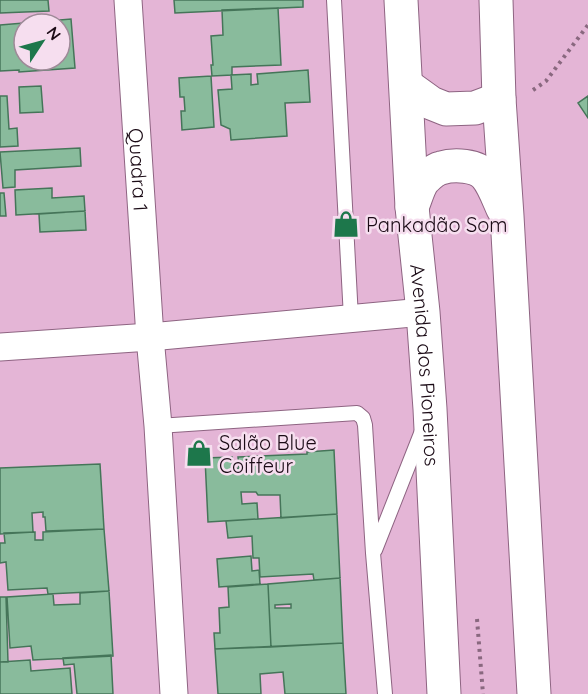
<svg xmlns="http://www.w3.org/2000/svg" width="588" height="694" font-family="Quicksand,sans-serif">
	<rect width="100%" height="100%" fill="#e4b5d6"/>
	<path fill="#89bb9c" stroke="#457559" stroke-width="1.5" fill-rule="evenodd" d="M0,0H48L49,11L0,13Z
		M174,0H303V7L175,13Z
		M278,8L281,65L232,67V75L212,76L211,65H213L211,36L223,35L222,10Z
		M71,19L75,68L19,72V70L0,71V25ZM24,24H60V60H24Z
		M308,70L310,102L285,103L287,136L231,140L230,129L221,125L218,90L232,89L231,75L251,74V85L258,84L257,74Z
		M211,76L214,127L182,130L181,111H185L184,97H180L179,78Z
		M41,86L43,112L20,113L19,87Z
		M0,96H7L9,129L17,128L18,146L0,147Z
		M588,96V118L578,103Z
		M80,148L81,166L15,170V187L3,188L0,152Z
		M52,188V198L84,196L85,211L16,215L15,190Z
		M0,193H4L6,216H0Z
		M85,211L86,230L40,232L39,214Z
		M334,450L337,514L281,518L280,495H258L256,492H241L242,504L257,503L258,519L208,522L205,458L232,457V469L239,468L238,457L307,454V452Z
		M100,464L104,529L46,531L45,517H43V512L32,513L33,532L0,534V468Z
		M337,514L340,578L314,580L313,574L260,577L259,558H253L252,536L228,538L226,521Z
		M104,529L109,591L48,594L47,588L8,590L6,562L0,563V543H5L4,533L35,532V540H43V532Z
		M251,556L252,571L259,570L260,584L219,587L217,559Z
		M340,578L343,643L271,647L268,584ZM291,604V608H275V605Z
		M268,584L271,647L215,649L214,633H220L219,608L229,607L228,587Z
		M109,591L113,656L33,660L31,646L10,648L7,597L53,594L54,605L80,604V593Z
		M0,597H6L8,662H0Z
		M343,643L346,694H285L283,672L260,674L261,694H218L215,649Z
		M111,655L113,694H77L74,664L64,665L63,658Z
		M30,660L31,671L70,668L72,694H0V662Z"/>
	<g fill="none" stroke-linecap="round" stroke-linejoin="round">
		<defs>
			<path id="lane" d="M334,0L351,318
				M158,426L357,413L363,418L365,425L373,553L385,694
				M375,550L422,431"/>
			<g id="street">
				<path id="s1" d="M128,0L150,337L158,426L174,694"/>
				<path d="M0,347L150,337L423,312"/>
			</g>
			<g id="primary">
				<path id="s2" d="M401,0L412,207L423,312L430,409L444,694"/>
				<path d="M496,0L499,99L507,216L534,694"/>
				<path d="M406,85L431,103L446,109L475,108L499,99"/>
				<path d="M412,207C416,198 419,184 426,178C430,174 436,169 441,168C454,164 477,165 486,176C493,184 498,198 503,209"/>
			</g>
		</defs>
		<use href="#lane" stroke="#8e6482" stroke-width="16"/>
		<use href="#street" stroke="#8e6482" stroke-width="29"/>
		<use href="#primary" stroke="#8e6482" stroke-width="35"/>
		<path stroke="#89687f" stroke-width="4" stroke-dasharray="3 4.5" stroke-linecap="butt" d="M533,90L546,81L588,25
			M477,619L483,694"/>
		<use href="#lane" stroke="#fff" stroke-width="14"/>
		<use href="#street" stroke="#fff" stroke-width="27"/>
		<use href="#primary" stroke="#fff" stroke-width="33"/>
	</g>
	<defs>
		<symbol id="shop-bare" viewBox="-9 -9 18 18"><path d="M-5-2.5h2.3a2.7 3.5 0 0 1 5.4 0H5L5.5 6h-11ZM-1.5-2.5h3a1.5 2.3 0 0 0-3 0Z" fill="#1d774b" stroke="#f6deef" stroke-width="2.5" paint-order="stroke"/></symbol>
	</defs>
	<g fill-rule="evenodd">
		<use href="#shop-bare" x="327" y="205" width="38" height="38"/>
		<use href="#shop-bare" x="180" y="434" width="38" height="38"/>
	</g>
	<g text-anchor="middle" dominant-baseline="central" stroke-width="5" stroke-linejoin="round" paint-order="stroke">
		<g font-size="20" fill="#1b0b16" stroke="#f6deef">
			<text stroke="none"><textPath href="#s1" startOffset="170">Quadra 1</textPath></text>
			<text stroke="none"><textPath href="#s2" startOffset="366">Avenida dos Pioneiros</textPath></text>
		</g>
		<g font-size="20" fill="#1b0b16" stroke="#f6deef" text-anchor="start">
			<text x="366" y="224">Pankadão Som</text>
			<text x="219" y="442">Salão Blue<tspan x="219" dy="23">Coiffeur</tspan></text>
		</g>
	</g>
	<g transform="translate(42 42) rotate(54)"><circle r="28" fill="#f6deef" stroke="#9e8a98" stroke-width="1.5"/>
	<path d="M0-4.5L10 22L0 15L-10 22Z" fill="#1d774b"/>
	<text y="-9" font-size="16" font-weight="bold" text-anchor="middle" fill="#1b0b16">N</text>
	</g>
</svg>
